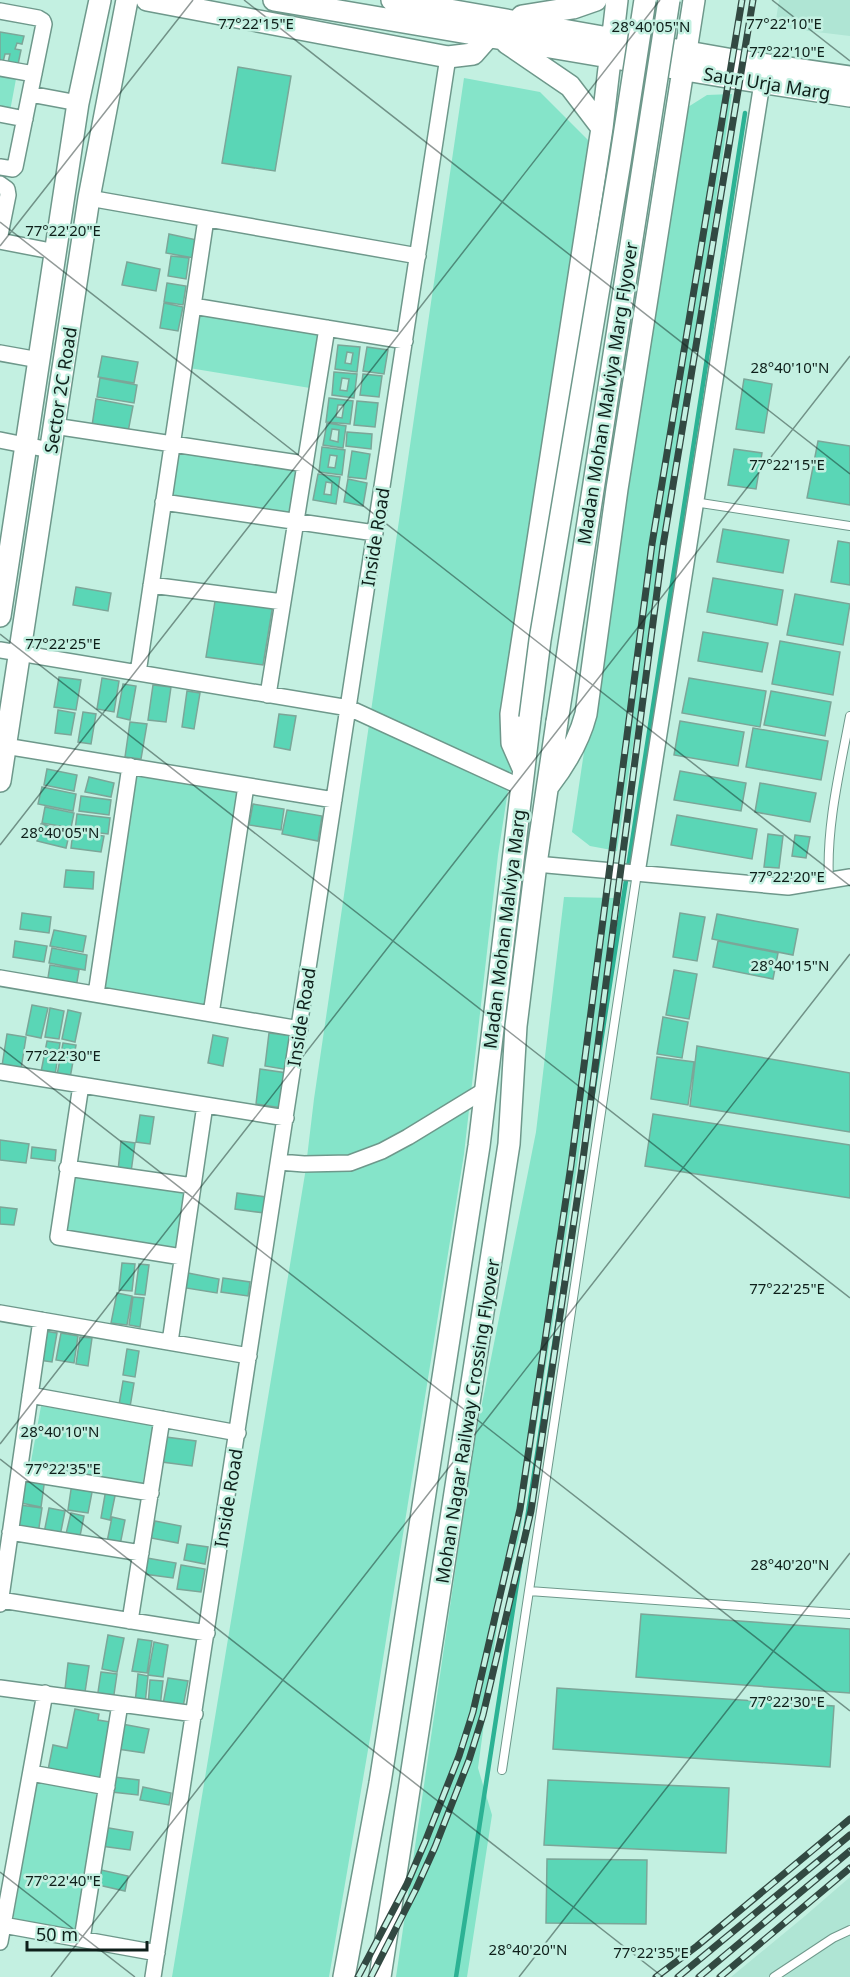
<svg xmlns="http://www.w3.org/2000/svg" width="850" height="1977" font-family="'Noto Sans',sans-serif">
	<rect width="100%" height="100%" fill="#c3f0e1"/>
	<path fill="#afe5d4" d="M779,0H850V36L775,27Z
		M850,1877V1977H731L805,1916Z"/>
	<path fill="#85e4c9" d="M0,76L16,79L10,111L0,109Z
		M464,78L540,92L588,140L601,188L498,855L464,1154L374,1715L329,1977H172L305,1174L314,1099Z
		M732,94L617,851L590,846L572,832L661,239L688,107L707,95Z
		M199,312L320,332L310,388L189,368Z
		M177,450L298,469L291,515L170,497Z
		M137,775L240,791L205,1005L102,989Z
		M564,897L614,898L592,1069L519,1539L500,1604L478,1768L492,1815L467,1977H396L473,1449L536,1132Z
		M72,1174L186,1192L176,1251L62,1232Z
		M41,1406L153,1425L142,1486L30,1467Z
		M37,1782L99,1793L75,1931L13,1920Z"/>
	<g fill="none" stroke-linecap="round" stroke-linejoin="round">
		<path stroke="#2cb294" stroke-width="4.5" d="M456,1977L745,113"/>
	</g>
	<path fill="#5ad6b6" stroke="#7ba698" stroke-width="1.5" fill-rule="evenodd" d="M0,32L24,36L22,44L17,43L15,49L21,50L17,69L7,67L10,54H5L2,66H0Z
		M238,67L291,76L275,171L222,163Z
		M169,234L197,240L194,258L166,253Z
		M171,256L189,258L186,279L168,276Z
		M127,262L160,269L156,291L122,285Z
		M167,283L186,286L183,305L164,302Z
		M164,303L183,307L178,331L160,328Z
		M338,345L360,347L357,372L335,369ZM347,352L353,353L351,364L345,363Z
		M367,347L388,350L384,374L363,371Z
		M102,356L138,362L134,383L98,377Z
		M334,372L357,374L354,398L332,395ZM342,378L349,379L347,391L340,390Z
		M363,374L382,376L379,397L360,395Z
		M100,378L137,385L134,403L97,397Z
		M744,379L772,384L764,433L736,429Z
		M329,398L353,401L350,424L326,422ZM338,405H344L342,418L336,417Z
		M96,399L133,406L128,432L92,426Z
		M357,401L378,403L375,427L354,425Z
		M327,423L346,426L343,448L323,445ZM332,429L339,430L338,442L330,440Z
		M347,432L372,434L371,449L346,446Z
		M818,441L850,446V505L807,498Z
		M322,447L345,450L342,475L319,472ZM330,455L337,456L335,468L328,467Z
		M734,449L762,453L756,489L728,485Z
		M352,451L370,454L366,479L348,477Z
		M318,474L340,477L336,504L313,500ZM326,482L332,483L331,495L324,494Z
		M348,479L367,483L363,506L344,502Z
		M723,529L789,540L783,573L717,562Z
		M838,541L850,543V585L831,582Z
		M713,578L783,590L777,625L707,612Z
		M76,587L111,593L108,611L73,605Z
		M795,594L850,604L843,645L787,635Z
		M216,595L273,604L263,665L206,657Z
		M703,632L768,643L762,672L698,661Z
		M780,641L840,652L833,695L772,684Z
		M59,677L81,680L76,710L54,707Z
		M102,678L119,681L114,712L97,709Z
		M689,678L766,691L760,727L682,713Z
		M123,684L136,686L130,720L117,717Z
		M153,685L171,687L166,722L148,720Z
		M187,691L200,693L194,729L182,727Z
		M771,691L831,702L825,736L764,725Z
		M58,710L75,713L71,735L55,733Z
		M83,712L96,714L91,744L78,742Z
		M279,714L296,716L290,750L274,747Z
		M680,721L744,732L738,766L674,755Z
		M130,722L147,724L141,759L125,757Z
		M753,728L828,741L821,780L746,767Z
		M47,769L77,775L74,791L44,785Z
		M680,771L746,783L741,811L674,800Z
		M89,777L114,783L111,797L85,792Z
		M760,783L816,793L810,822L755,812Z
		M42,787L76,794L73,811L38,804Z
		M81,796L111,800L109,815L79,811Z
		M253,804L284,809L281,830L249,825Z
		M45,807L74,813L71,828L42,823Z
		M287,810L322,816L318,841L282,834Z
		M77,814L110,818L108,834L75,830Z
		M677,815L757,829L752,859L671,845Z
		M41,824L70,831L66,848L37,841Z
		M73,831L104,836L101,852L71,848Z
		M768,834L783,836L779,868L764,867Z
		M795,835L810,837L806,858L792,856Z
		M66,870L94,872L93,889L64,887Z
		M22,913L51,917L49,933L20,929Z
		M680,913L705,917L697,961L673,957Z
		M717,914L798,929L793,955L712,939Z
		M54,930L86,936L83,952L50,946Z
		M15,941L47,946L44,962L13,957Z
		M718,941L778,953L773,979L713,967Z
		M52,948L87,955L85,970L49,963Z
		M50,965L79,970L76,988L47,984Z
		M674,970L697,974L689,1019L666,1015Z
		M32,1005L48,1008L41,1038L26,1035Z
		M50,1008L64,1011L59,1039L45,1037Z
		M68,1010L81,1013L75,1042L62,1039Z
		M663,1017L688,1022L682,1058L657,1054Z
		M269,1033L293,1036L289,1070L265,1066Z
		M7,1034L26,1037L21,1069L2,1066Z
		M213,1035L228,1038L223,1066L208,1063Z
		M47,1041L60,1043L55,1075L41,1072Z
		M63,1043L76,1045L70,1078L57,1075Z
		M697,1046L850,1073V1132L690,1106Z
		M657,1057L694,1062L688,1105L651,1099Z
		M260,1069L287,1073L282,1108L256,1104Z
		M653,1114L850,1145V1198L645,1166Z
		M140,1115L154,1117L150,1144L136,1142Z
		M0,1140L29,1144L26,1163L0,1160Z
		M121,1141L135,1143L131,1172L118,1171Z
		M32,1147L56,1150L55,1161L31,1158Z
		M237,1193L266,1197L264,1213L235,1209Z
		M0,1207L17,1209L14,1225L0,1224Z
		M122,1263L135,1264L132,1291L119,1290Z
		M139,1264L149,1265L145,1295L135,1294Z
		M188,1273L219,1279L217,1293L186,1288Z
		M223,1278L250,1282L248,1296L221,1292Z
		M117,1293L132,1296L127,1325L111,1323Z
		M133,1297L144,1298L140,1327L129,1325Z
		M44,1331L57,1333L52,1362L39,1360Z
		M61,1333L78,1336L74,1363L56,1360Z
		M80,1337L92,1338L88,1366L76,1364Z
		M127,1349L139,1351L135,1377L123,1375Z
		M123,1381L134,1383L130,1407L119,1405Z
		M166,1437L196,1441L192,1466L162,1462Z
		M26,1475L45,1478L41,1507L21,1503Z
		M72,1483L93,1487L88,1513L68,1510Z
		M106,1489L116,1491L110,1520L101,1518Z
		M20,1505L42,1508L38,1534L17,1531Z
		M49,1508L65,1511L60,1536L44,1533Z
		M71,1513L84,1516L79,1541L65,1538Z
		M112,1517L125,1520L120,1545L107,1542Z
		M155,1521L181,1526L178,1543L151,1538Z
		M187,1544L208,1547L205,1564L184,1560Z
		M147,1558L176,1563L173,1578L144,1574Z
		M181,1565L205,1569L201,1592L177,1589Z
		M641,1614L850,1629V1693L636,1677Z
		M108,1635L124,1638L117,1672L102,1669Z
		M138,1639L152,1641L147,1673L132,1671Z
		M154,1642L168,1645L163,1677L148,1675Z
		M68,1663L89,1666L85,1692L65,1689Z
		M101,1672L117,1674L113,1701L97,1699Z
		M138,1674L148,1676L145,1704L135,1703Z
		M168,1678L188,1681L183,1707L163,1704Z
		M150,1680L163,1681L160,1707L148,1706Z
		M557,1688L834,1706L830,1767L553,1749Z
		M75,1709L99,1714L98,1720L111,1722L99,1785L47,1775L53,1745L67,1748Z
		M122,1724L149,1729L144,1753L118,1749Z
		M114,1777L139,1780L138,1795L112,1792Z
		M548,1780L729,1788L726,1853L544,1845Z
		M143,1787L171,1793L169,1805L140,1800Z
		M103,1827L133,1832L130,1850L101,1846Z
		M547,1859L647,1860L646,1924L546,1923Z
		M101,1870L128,1876L125,1891L98,1885Z"/>
	<g fill="none" stroke-linecap="round" stroke-linejoin="round">
		<defs>
			<path id="lane" d="M694,502L850,526
				M829,881C826,826 840,770 850,716
				M529,1591L850,1614
				M502,1770L637,873
				M774,1977L833,1938L850,1930"/>
			<path id="street" d="M0,11L38,18L43,21L44,24L15,167L13,169L0,167
				M0,68L34,74
				M30,94L78,103
				M0,114L25,119
				M0,184L7,189L8,195L0,235
				M89,198L418,256
				M0,241L56,252
				M193,306L405,341
				M0,353L39,360
				M54,426L305,464
				M0,440L50,450
				M163,502L375,533
				M151,585L283,602
				M0,650L349,708L521,787
				M138,673L206,219
				M268,695L327,328
				M5,746L334,800
				M536,864L788,887L850,877
				M637,873L762,83
				M0,978L300,1029
				M96,994L130,766
				M211,1014L246,786
				M0,1072L286,1118
				M81,1085L58,1237L182,1257
				M279,1162L304,1164L350,1163L382,1151L408,1137L485,1090
				M67,1168L193,1186
				M0,1313L249,1356
				M170,1342L205,1105
				M30,1395L238,1433
				M19,1472L151,1493
				M10,1532L141,1553
				M0,1600L207,1633
				M0,1604L41,1320
				M130,1621L162,1419
				M0,1688L195,1714
				M31,1773L107,1787
				M3,1925L157,1953
				M82,1939L120,1704
				M0,1942L45,1693
				M153,1977L448,57"/>
			<path id="secondary" d="M147,0L448,57L473,54L488,37
				M274,0L727,77L850,96
				M392,0L733,60L850,77
				M522,16L573,8L596,0
				M507,43L570,86L602,128
				M0,616L78,103L100,0
				M523,768L512,743L511,714L602,128L617,0
				M0,781L89,198L127,0
				M549,785C566,763 579,741 586,714L617,489L694,0
				M344,1977L380,1783L479,1146L530,718
				M380,1977L509,1144L516,1026L536,864L557,722"/>
		</defs>
		<use href="#lane" stroke="#6e988b" stroke-width="10"/>
		<use href="#street" stroke="#6e988b" stroke-width="18"/>
		<use href="#secondary" stroke="#6e988b" stroke-width="24"/>
		<use href="#lane" stroke="#fff" stroke-width="8"/>
		<use href="#street" stroke="#fff" stroke-width="15"/>
		<use href="#secondary" stroke="#fff" stroke-width="21"/>
		<defs>
			<path id="rail" d="M358,1977L407,1884L425,1842L459,1756L473,1712L520,1509L571,1165L652,544L742,0
				M371,1977L416,1889L435,1847L469,1760L483,1715L531,1511L582,1167L663,546L753,0
				M656,1977L697,1946L850,1819
				M678,1977L850,1835
				M699,1977L850,1851
				M720,1977L850,1868"/>
		</defs>
		<use href="#rail" stroke="#324942" stroke-width="7"/>
		<use href="#rail" stroke="#c3f0e1" stroke-width="4.5" stroke-dasharray="14" stroke-linecap="butt"/>
		<defs>
			<path id="secondary-bridge" d="M530,718L540,640L620,162L645,0
				M557,722L669,0"/>
		</defs>
		<use href="#secondary-bridge" stroke="#6e988b" stroke-width="24" stroke-linecap="butt"/>
		<use href="#secondary-bridge" stroke="#fff" stroke-width="21"/>
	</g>
	<path fill="none" stroke="#0e1f1a" stroke-width="1.5" stroke-opacity="0.45" d="M244,0L850,474M772,0L850,61M0,222L850,886M0,246L193,0M0,634L850,1298M0,845L660,0M0,1047L850,1711M0,1444L850,356M0,1459L663,1977M0,1872L135,1977M51,1977L850,954M519,1977L850,1553"/>
	<g text-anchor="middle" dominant-baseline="central" stroke-width="5" stroke-linejoin="round" paint-order="stroke">
		<g font-size="18" fill="#0e1f1a" stroke="#c3f0e1">
			<text transform="translate(767 83) rotate(9)">Saur Urja Marg</text>
			<text transform="translate(60 390) rotate(-81)">Sector 2C Road</text>
			<text transform="translate(607 393) rotate(-81)">Madan Mohan Malviya Marg Flyover</text>
			<text transform="translate(375 537) rotate(-81)">Inside Road</text>
			<text transform="translate(504 929) rotate(-83)">Madan Mohan Malviya Marg</text>
			<text transform="translate(301 1017) rotate(-81)">Inside Road</text>
			<text transform="translate(467 1421) rotate(-81)">Mohan Nagar Railway Crossing Flyover</text>
			<text transform="translate(228 1498) rotate(-81)">Inside Road</text>
		</g>
	</g>
	<g font-size="15" text-anchor="middle" fill="#0e1f1a" stroke="#c3f0e1" stroke-width="5" stroke-linejoin="round" paint-order="stroke">
		<text x="256" y="29">77°22'15"E</text>
		<text x="784" y="29">77°22'10"E</text>
		<text x="651" y="32">28°40'05"N</text>
		<text x="787" y="57">77°22'10"E</text>
		<text x="63" y="236">77°22'20"E</text>
		<text x="790" y="373">28°40'10"N</text>
		<text x="787" y="470">77°22'15"E</text>
		<text x="63" y="649">77°22'25"E</text>
		<text x="60" y="838">28°40'05"N</text>
		<text x="787" y="882">77°22'20"E</text>
		<text x="790" y="971">28°40'15"N</text>
		<text x="63" y="1061">77°22'30"E</text>
		<text x="787" y="1294">77°22'25"E</text>
		<text x="60" y="1437">28°40'10"N</text>
		<text x="63" y="1474">77°22'35"E</text>
		<text x="790" y="1570">28°40'20"N</text>
		<text x="787" y="1707">77°22'30"E</text>
		<text x="63" y="1886">77°22'40"E</text>
		<text x="528" y="1955">28°40'20"N</text>
		<text x="651" y="1958">77°22'35"E</text>
	</g>
	<path d="M27 1941v9h120v-9" fill="none" stroke="#0e1f1a" stroke-width="3"/>
	<text x="36" y="1941" font-size="18" fill="#0e1f1a" stroke="#c3f0e1" stroke-width="4.5" paint-order="stroke">50 m</text>
</svg>
